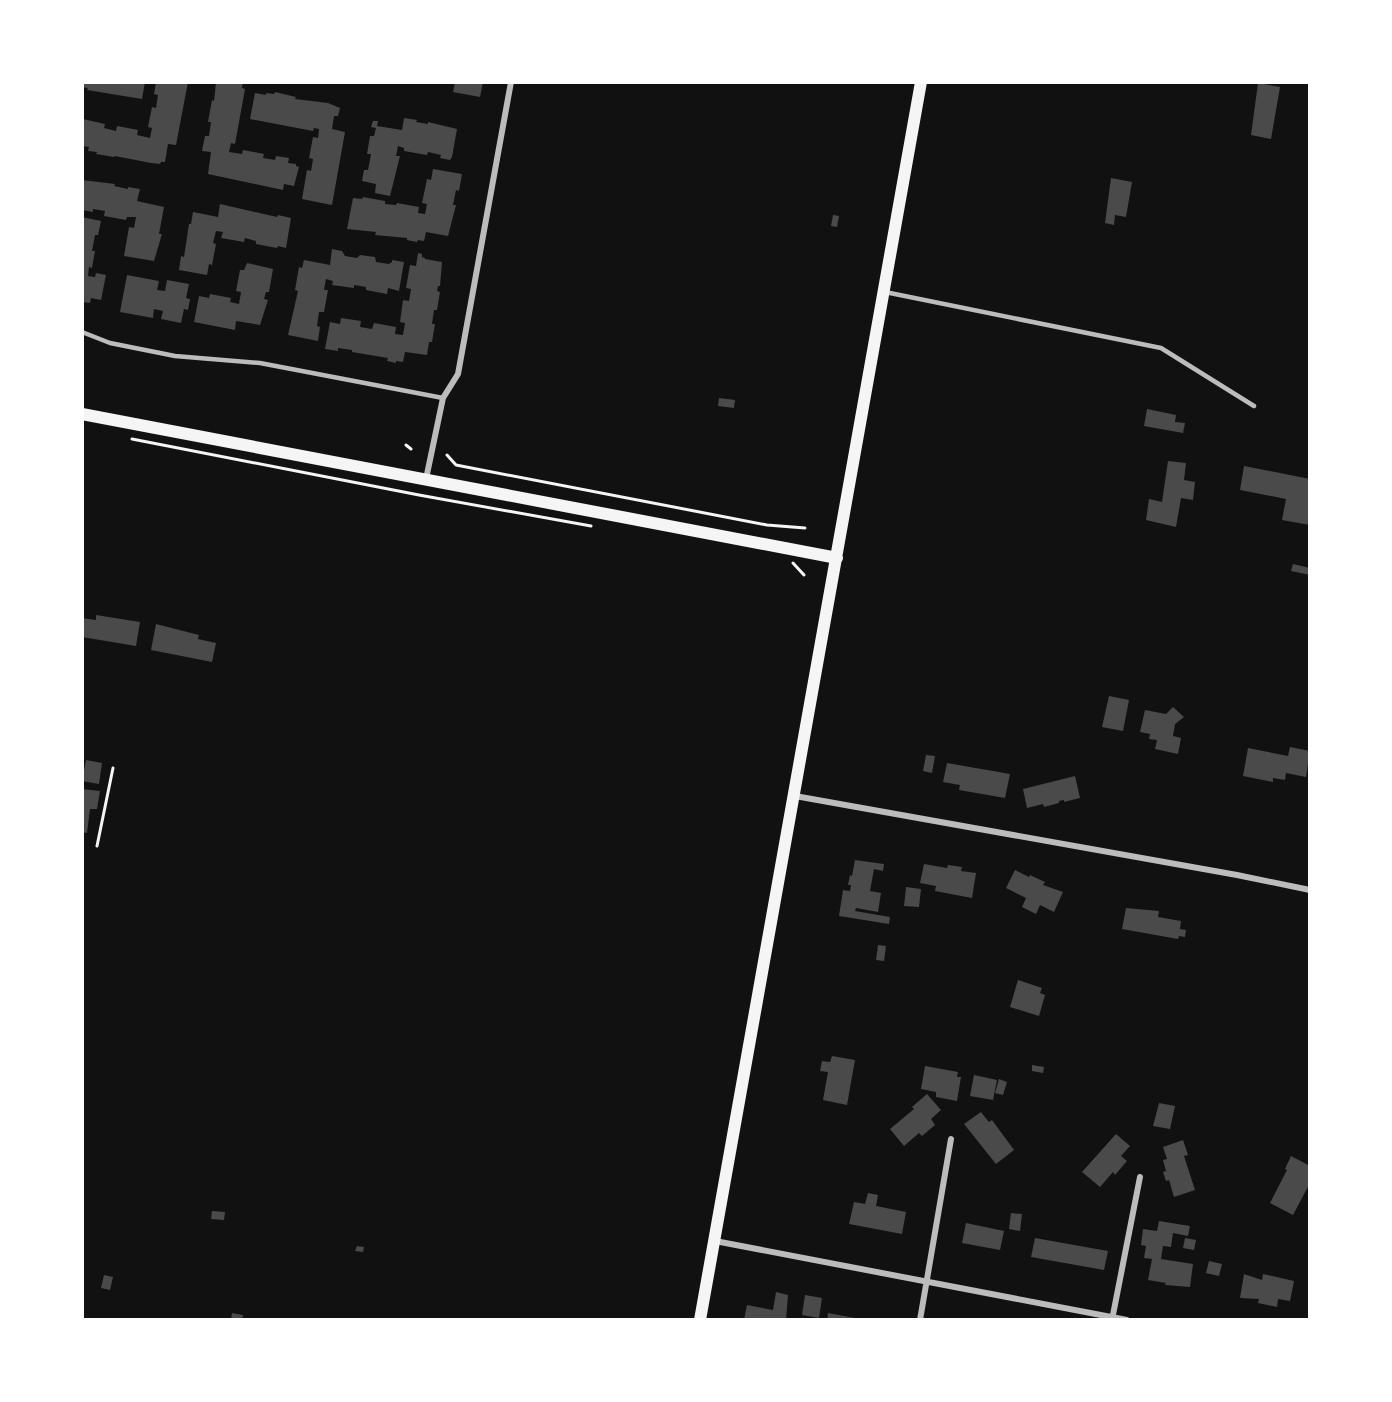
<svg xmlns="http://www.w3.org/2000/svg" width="1392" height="1402" font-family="'Fira Sans',sans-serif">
	<rect width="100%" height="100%" fill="#111"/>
	<path fill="#4a4a4a" d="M82,82H145L142,99L87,90L88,88L82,87Z
		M156,82H188L176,145L168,144L165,162H161L160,164L151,163L115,156L114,157L96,154L97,152L88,151L89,147L82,146L83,119L105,124L104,128L116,131L117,126L138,130L137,135L150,138L152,128L148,127L152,107L156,108L158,95L154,94Z
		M216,82H243L242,88L245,89L235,144L231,143L229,152L242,154L243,150L264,154L263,158L275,160L276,156L289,158L288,163L296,164V166L299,167L294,186L284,184L283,190L208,174L211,152L202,151L205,136H209L211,122H208L212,100L214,101Z
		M455,82H483L480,97L453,92Z
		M1258,83L1280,87L1271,139L1251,135Z
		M275,92L296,97L295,99L328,103L340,108L338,116H334L332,129L345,132L332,205L302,199L307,170L311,171L313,159L309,158L313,137L318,138L319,129L314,128L313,131L250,119L255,93L266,95V93L274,94Z
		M404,118L417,120L416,122L428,124V122L457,129L452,157L450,160L440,158L441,155L428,152L427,155L404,151V148L398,146L396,156H400L390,196L375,193L376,184L362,181L364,170H368L371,154H367L370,136H374L376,128L371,127L373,121H378L377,126L402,130Z
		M433,169L462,174L459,191L456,190L453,205H456L448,236L426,232L424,241L418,240L417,242L407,240V238L375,235L376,232L347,229L353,198L362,199L363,197L385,201V204L396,205L397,203L419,207L418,213L425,214L427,204L422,203L427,179L431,180Z
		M1111,178L1132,182L1126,217L1115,215L1114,225L1105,223Z
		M82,180L115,184L114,186L128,189V187L140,189L137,201L164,207L159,234H162L154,261L124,256L129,227L134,228L136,217H127L126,220L104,216L105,211L93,209V212L82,210Z
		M220,204L277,217L278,215L291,218L286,248L278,246L277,248L256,244V241L245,238L244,242L221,238L223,232L216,231L213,243L216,244L212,265L209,264L207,275L179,270L181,256L184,257L189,224H191L193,212L218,217Z
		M833,215L839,216L837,227L831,226Z
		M82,217L101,221L98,235H95L92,251H95L92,268L89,267L88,276L95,277L96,273L106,275L101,300L91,298L90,303L82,302Z
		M332,249L342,251L345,256L357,258L360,255L375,257L376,262L389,264L392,262V260L404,262L399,291L388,288L387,294L366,290V287L354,285V288L332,285L333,281L326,279L324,290H328L324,312H319L317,326L320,327L318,341L288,335L298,291L295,290L299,267L302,268L304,260L330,265Z
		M418,253L422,254V257L425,258V259L442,262L440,286H438L437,291L440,292L437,310H434L432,324H435L432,342H429L427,355L405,352L403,362L396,361V363L387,361L388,358L352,352V350L338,348V351L325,349L330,322L340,324L341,318L361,321L360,327L372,329L374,323L396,327L395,334L403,335L405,323L400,322L403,300L409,301L411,289L406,288L410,265L416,266Z
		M247,263L273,269L269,292H266L264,299L268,300L260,325L236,321L235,330L194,322L199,296L209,298L210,294L231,298L230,302L239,304L241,292L236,291L240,270H244Z
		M127,275L159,281L157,290L165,291L167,280L189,284L186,298L190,299L188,310L184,309L181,323L161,319L163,311L154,309L153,318L120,312Z
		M719,398L735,400L734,408L718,406Z
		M1147,409L1176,415L1175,422L1185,423L1183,433L1144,426Z
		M1168,461L1186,463L1184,480L1195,482L1193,500L1181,498L1176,527L1146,520L1149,499L1162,502Z
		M1244,466L1310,479V525L1282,520L1286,499L1240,490Z
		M1293,564L1310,568V575L1291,571Z
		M96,615L140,622L136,646L82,637V618L96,620Z
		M156,624L199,635L198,639L216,643L212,662L151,650Z
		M1109,696L1129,700L1123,731L1102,727Z
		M1173,707L1184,717L1175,724L1173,736L1181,738L1178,754L1155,749L1157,740L1149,739L1150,734L1140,732L1145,710L1166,714Z
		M1290,747L1310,751L1306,777L1286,773L1285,780L1273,778V782L1243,776L1248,748L1288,756Z
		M926,755L935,756L932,773L923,771Z
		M86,760L102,763L99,784L82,781Z
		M947,763L1010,774L1005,798L959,790L960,785L943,782Z
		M1075,776L1080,798L1064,802V800L1059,801V803L1044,807L1043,804L1027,808L1023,789Z
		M82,789L100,791L97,809H90L87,833L82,832Z
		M855,860L884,864L883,871L874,869L870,891L881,893L878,912L856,908L855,911L890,917L889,924L839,916L843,890L850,891L851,885H848L850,875L852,876Z
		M924,864L947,868L948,865L962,867L961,871L976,873L972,898L935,891L936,886L920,883Z
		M1015,870L1029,877L1030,875L1045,882L1043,885L1063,892L1054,912L1040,905L1036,914L1022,907L1026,898L1006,888Z
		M906,887L921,889L919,907L904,906Z
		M1126,908L1159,911L1158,917L1181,921L1180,929L1186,930L1185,937L1179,936L1178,939L1122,929Z
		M878,945L886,946L884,961L876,960Z
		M1018,980L1042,988L1040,993L1045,995L1039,1016L1010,1007Z
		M832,1056L855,1060L847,1105L823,1100L828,1072L820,1071L822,1061L830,1062Z
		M1032,1065L1044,1067L1043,1073L1032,1071Z
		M925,1066L958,1072L957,1077H961L957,1101L936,1097V1092L921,1089Z
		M974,1075L997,1080L993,1100L970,1096Z
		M999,1079L1007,1082L1003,1095L995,1093Z
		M927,1094L941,1110L931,1119L935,1125L922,1136L919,1133L904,1146L890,1129L914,1109L912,1107Z
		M1159,1103L1175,1106L1170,1129L1153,1126Z
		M981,1112L989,1122L992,1120L1014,1150L996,1164L964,1124Z
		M1116,1134L1130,1146L1121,1156L1127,1161L1115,1175L1113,1172L1100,1187L1082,1172Z
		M1183,1140L1188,1155L1184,1156L1195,1190L1174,1197L1169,1180L1166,1181L1163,1172L1166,1171L1163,1160L1167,1159L1163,1147Z
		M1291,1156L1310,1166V1183L1293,1215L1270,1203L1287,1170L1285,1169Z
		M868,1193L878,1195L876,1206L906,1212L902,1234L849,1224L854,1202L865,1204Z
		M212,1211L225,1212L224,1220L211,1219Z
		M1011,1213L1022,1214L1020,1231L1009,1229Z
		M1159,1221L1190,1226L1188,1236L1173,1233L1171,1247L1163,1246L1161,1259L1193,1264L1190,1287L1165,1285L1166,1283L1148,1280L1152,1259L1144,1258L1146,1246L1141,1245L1143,1229L1157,1231Z
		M966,1223L1004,1231L1000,1250L962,1243Z
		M1035,1238L1108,1251L1104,1270L1031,1257Z
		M1185,1238L1196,1240L1194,1250L1183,1248Z
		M357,1246L364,1247L363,1252L355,1251Z
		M1209,1261L1222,1264L1219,1276L1206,1273Z
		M1244,1274L1262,1280L1263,1274L1294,1281L1290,1301L1278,1299L1277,1307L1258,1303L1259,1299L1240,1298Z
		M104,1275L113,1277L110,1290L101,1288Z
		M776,1292L788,1295L786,1320H744L747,1305L773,1310Z
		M805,1295L822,1298L819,1318L802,1315Z
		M232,1313L243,1315L242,1320H231Z
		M828,1313L855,1318V1320H827Z"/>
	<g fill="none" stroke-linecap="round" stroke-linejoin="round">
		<path stroke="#f5f5f5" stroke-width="3" d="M132,439L419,495L591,526
			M406,445L411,449
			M447,455L456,465L767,525L805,528
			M793,563L804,575
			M97,846L113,768"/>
		<path stroke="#bcbcbc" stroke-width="4.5" d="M885,292L1161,348L1254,406
			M82,332L110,343L175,356L260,363L443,398"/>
		<path stroke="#bcbcbc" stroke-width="6" d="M426,479L443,398L458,374L511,82
			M795,796L1237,875L1310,890
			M715,1241L1127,1320
			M920,1320L951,1139
			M1112,1320L1140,1177"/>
		<path stroke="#f5f5f5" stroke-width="12" d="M82,414L837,558
			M700,1320L921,82"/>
	</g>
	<rect width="1392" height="1402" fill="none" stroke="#ffffff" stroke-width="168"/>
</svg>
